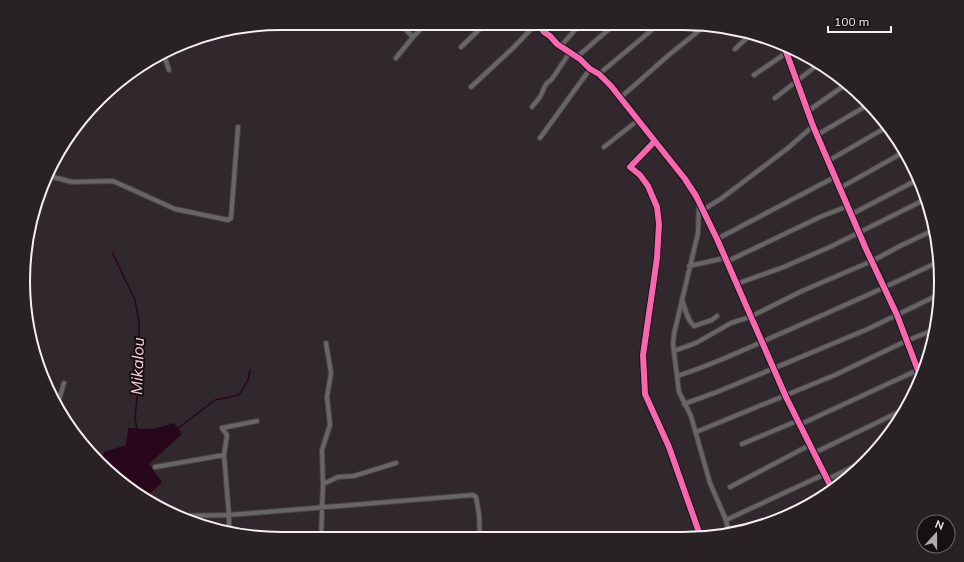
<svg xmlns="http://www.w3.org/2000/svg" width="964" height="562" font-family="Mulish,sans-serif">
	<rect width="100%" height="100%" fill="#30282c"/>
	<path fill="#28071a" d="M174,423L182,434L149,464L162,482L144,499L138,496L102,462L104,452L126,445L128,428L153,429Z"/>
	<g fill="none" stroke-linecap="round" stroke-linejoin="round">
		<path stroke="#28071a" stroke-width="1.5" d="M112,252L135,300L139,322V374L135,418L137,430
			M177,429L215,400L239,395L248,380L250,370"/>
		<defs>
			<path id="street" d="M399,23L413,37
				M538,23L544,32L550,36L557,44L580,59L590,69L599,74L611,86L685,179L696,196L717,239L786,397L832,489
				M561,46L581,23
				M784,46L813,126L866,249L897,315L919,373
				M461,47L486,23
				M735,49L751,34
				M164,55L169,70
				M577,57L616,23
				M396,58L413,37L427,23
				M599,74L659,24
				M754,75L792,49
				M471,87L513,48L537,23
				M620,98L670,54L706,25
				M775,98L820,63
				M532,107L540,97L546,84L552,79L570,52
				M808,111L845,85
				M817,135L866,106
				M540,138L590,69
				M654,142L630,167L640,175L648,186L657,207L659,224L657,258L643,355L645,394L669,447L701,538
				M604,147L637,121
				M828,161L887,127
				M49,176L72,182L113,181L175,209L228,220L231,218L238,127
				M840,188L904,152
				M699,204L698,233L674,334L673,344L679,392L691,416L710,483L726,520L729,533
				M703,210L722,198L788,148L813,126
				M852,214L915,181
				M717,239L835,177
				M726,262L820,217L848,206
				M689,266L725,258
				M736,284L784,267L832,246L924,200
				M682,299C685,308 687,320 694,326L712,320L717,316
				M674,351L696,343L731,323L750,317L802,291L872,261L902,245L936,229
				M677,376C713,365 748,348 784,332C835,310 886,287 936,263
				M58,403L64,383
				M684,404L717,392L868,329L936,296
				M799,425L920,369
				M696,432L835,375L906,341L936,329
				M742,444L797,421
				M814,453L903,410
				M155,467L224,455
				M828,479L869,459
				M323,484L338,477L354,476L396,463
				M730,487L810,445
				M179,516L229,515L473,495L476,497L479,514L480,538
				M726,520L825,474
				M229,532V515L224,455L227,435L222,428L257,421
				M294,538L322,536
				M321,538L323,484L322,450L330,425L327,397L331,373L326,343"/>
		</defs>
		<use href="#street" stroke="#4b4548" stroke-width="6"/>
		<use href="#street" stroke="#686567" stroke-width="4"/>
		<defs>
			<path id="cycleway" d="M538,23L544,32L550,36L557,44L580,59L590,69L599,74L611,86L685,179L696,196L717,239L786,397L832,489
				M784,46L813,126L866,249L897,315L919,373
				M654,142L630,167L640,175L648,186L657,207L659,224L657,258L643,355L645,394L669,447L701,538"/>
		</defs>
		<use href="#cycleway" stroke="#171013" stroke-width="8"/>
		<use href="#cycleway" stroke="#f766af" stroke-width="6"/>
	</g>
	<g text-anchor="middle" dominant-baseline="central" stroke-width="4" stroke-linejoin="round" paint-order="stroke">
		<g font-size="16" font-style="italic" fill="#f8cce0" stroke="#171013">
			<text transform="translate(137 366) rotate(-88)">Mikalou</text>
		</g>
	</g>
	<path d="M0 0H964V562H0ZM281 30H683A251 251 0 0 1 934 281V281A251 251 0 0 1 683 532H281A251 251 0 0 1 30 281V281A251 251 0 0 1 281 30Z" fill="#292225" fill-rule="evenodd"/>
	<path fill="none" stroke="#f8eef2" stroke-width="2" d="M281 30H683A251 251 0 0 1 934 281V281A251 251 0 0 1 683 532H281A251 251 0 0 1 30 281V281A251 251 0 0 1 281 30Z"/>
	<g transform="translate(936 534) rotate(21)"><circle r="19" fill="#171013" stroke="#71696c"/>
	<path d="M0-3L7 15L0 10L-7 15Z" fill="#b2a9ad"/>
	<text y="-6" font-size="11" font-weight="bold" text-anchor="middle" fill="#f8eef2">N</text>
	</g>
	<path d="M828 26v6h63v-6" fill="none" stroke="#f8eef2" stroke-width="2"/>
	<text x="834" y="26" font-size="12" fill="#f8eef2" stroke="#171013" stroke-width="3" paint-order="stroke">100 m</text>
</svg>
